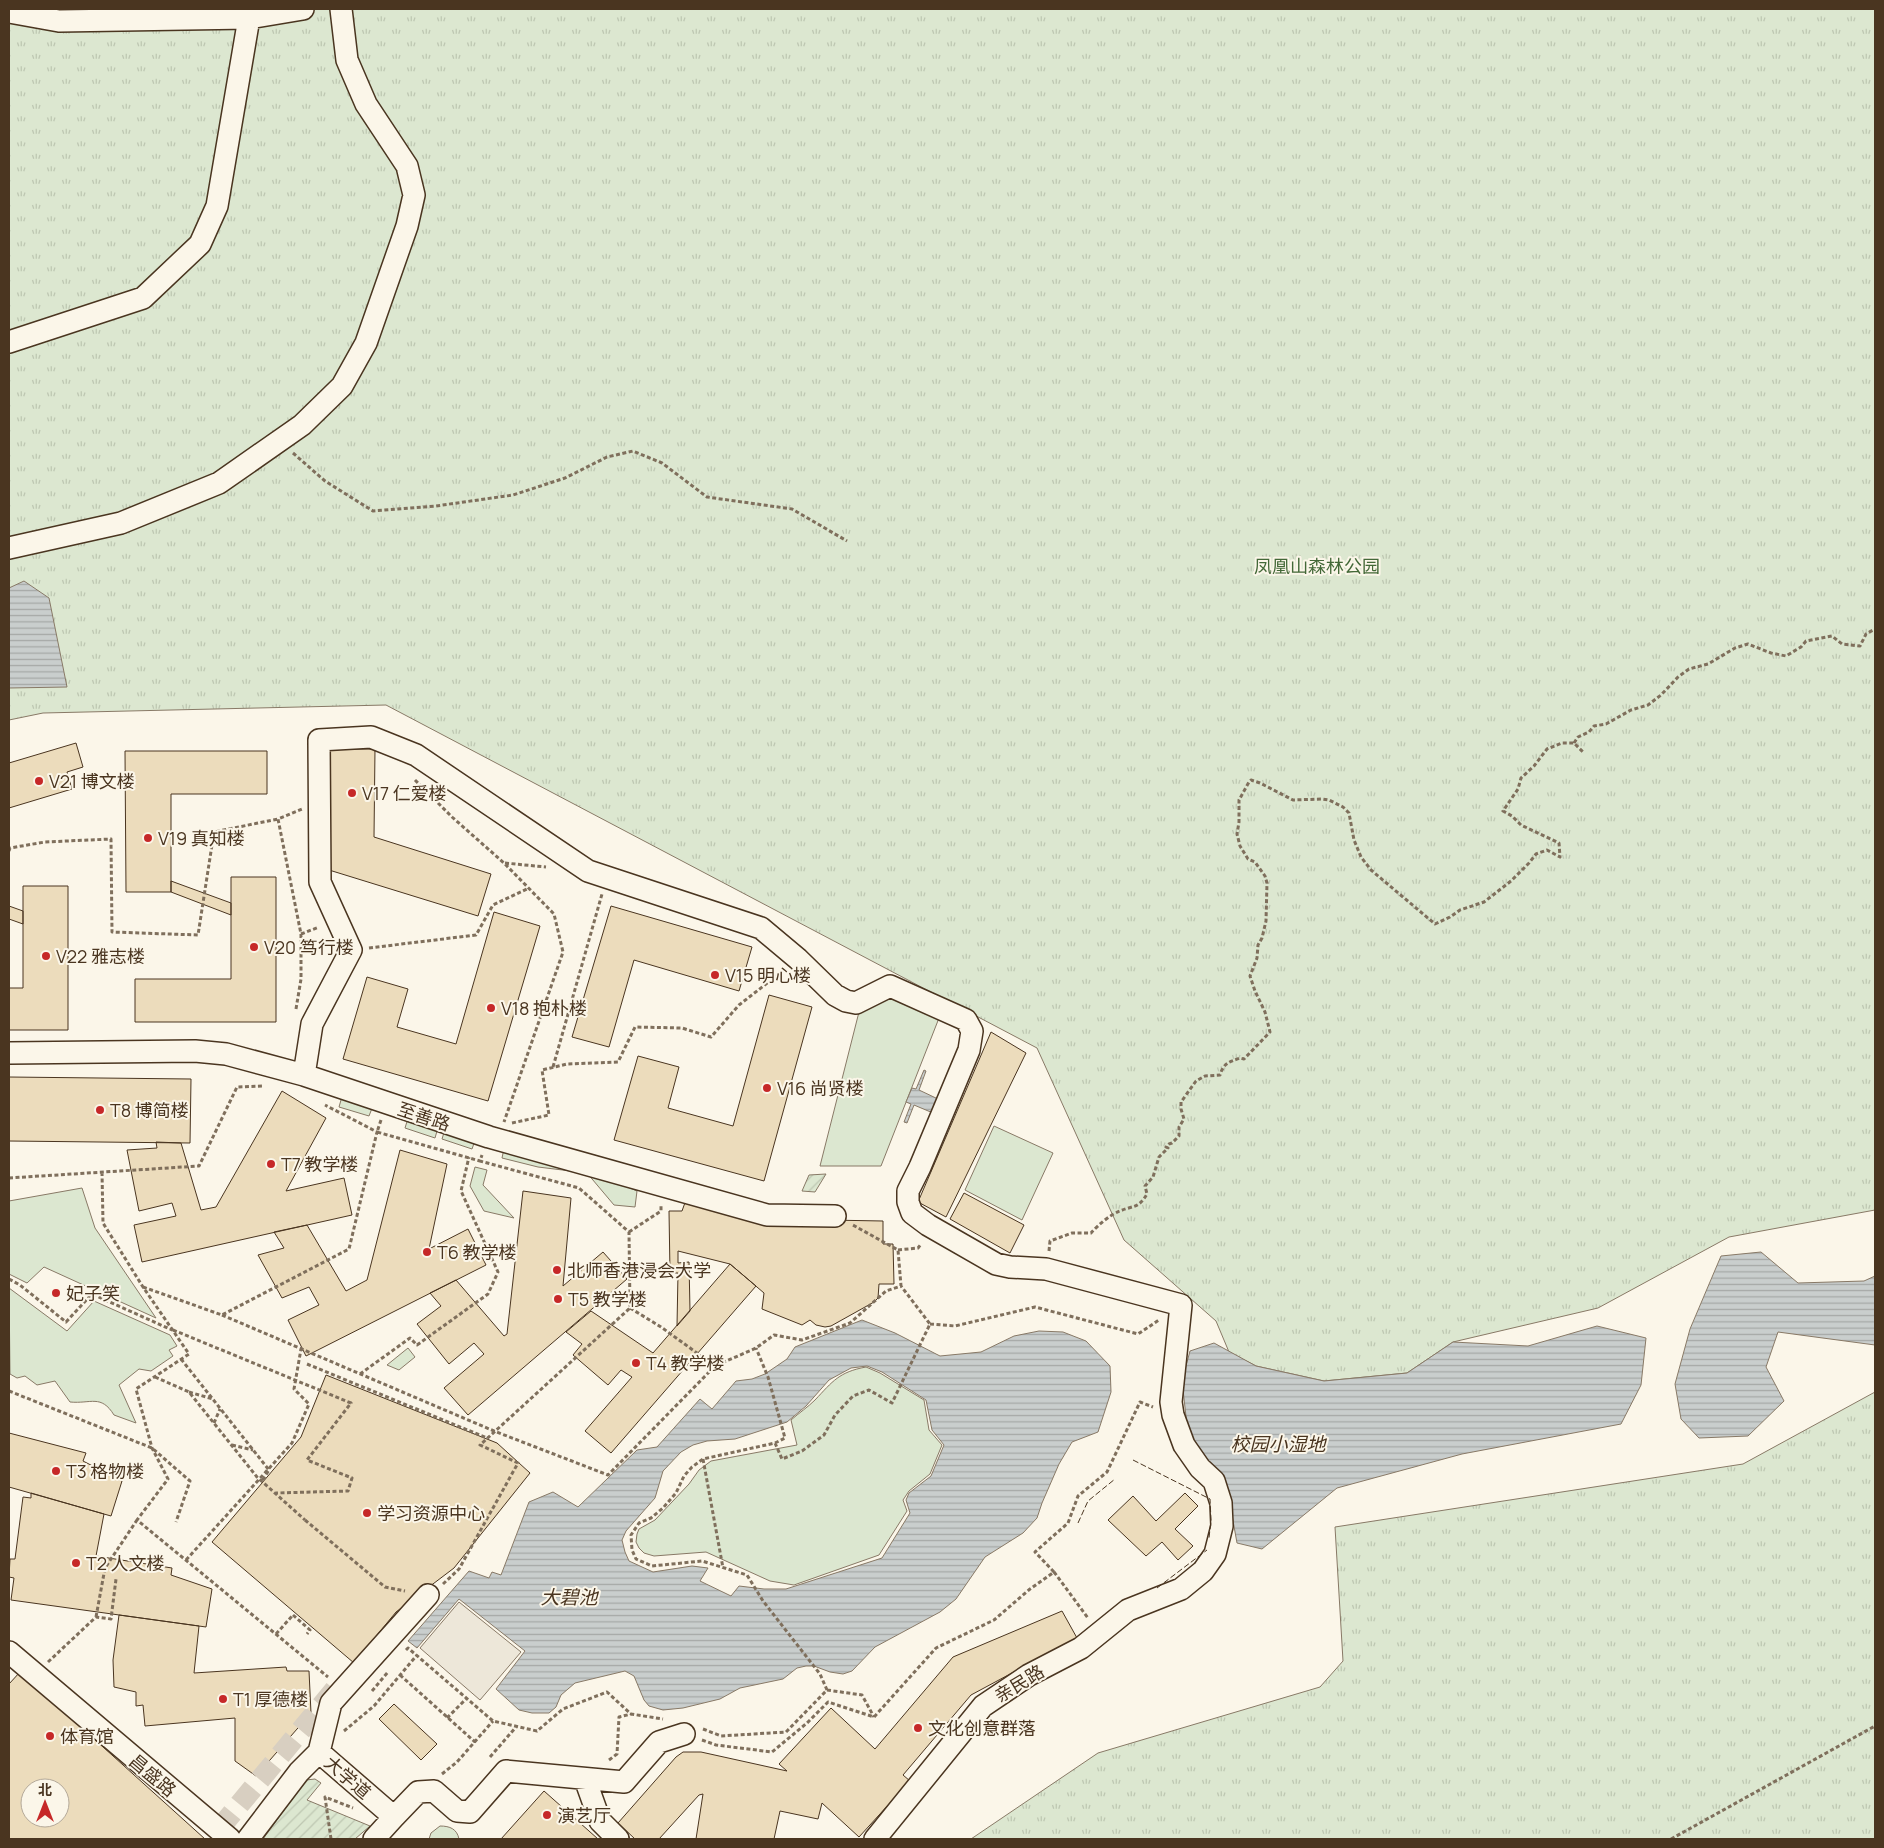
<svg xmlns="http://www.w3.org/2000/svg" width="1884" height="1848" font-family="Manrope,'Noto Sans SC',sans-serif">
	<defs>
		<pattern id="park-tufts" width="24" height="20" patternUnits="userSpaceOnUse" patternTransform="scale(1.25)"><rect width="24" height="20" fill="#dce7d0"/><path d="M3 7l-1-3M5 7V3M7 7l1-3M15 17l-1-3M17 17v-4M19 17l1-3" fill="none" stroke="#bec7b2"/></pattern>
		<pattern id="garden-furrows" width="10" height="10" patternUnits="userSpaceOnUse" patternTransform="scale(1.25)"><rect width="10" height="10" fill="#dce7d0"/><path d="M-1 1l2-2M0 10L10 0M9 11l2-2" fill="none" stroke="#bec7b2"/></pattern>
		<pattern id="water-rules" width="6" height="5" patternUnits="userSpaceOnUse" patternTransform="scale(1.25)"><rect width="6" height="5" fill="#c9cecd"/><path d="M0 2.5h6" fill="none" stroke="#a5a8a6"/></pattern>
	</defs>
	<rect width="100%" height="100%" fill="#fbf6e9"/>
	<path fill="#dce7d0" stroke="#887966" d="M884,994L939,1018L881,1166H820L860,1008Z
		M343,1093L374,1103L369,1116L339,1107Z
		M409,1115L439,1124L435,1138L405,1128Z
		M446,1126L477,1135L472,1149L442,1139Z
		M994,1126L1053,1153L1022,1220L965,1190Z
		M505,1144L581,1167L637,1191L635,1207L614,1205L587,1173L538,1167L502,1158Z
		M475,1167L487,1170L483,1185L514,1218L484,1211L470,1186Z
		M82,1188L95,1228L156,1318L44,1267L27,1283L9,1274V1201Z
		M9,1288L67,1331L94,1301L170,1335L177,1346L169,1350L173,1356L151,1371L139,1369L119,1385L136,1423L114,1415C101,1394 91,1404 70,1402L55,1381L37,1385L25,1376L17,1378L10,1374Z
		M408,1348L415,1357L399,1370L387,1365Z
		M866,1367L880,1373L924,1400L929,1430L942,1445L930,1474L909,1491L903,1500L907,1511L879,1555L794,1585L770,1581L706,1552L654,1556L644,1553L639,1548L636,1542L637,1534L639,1529L655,1520L689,1484L699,1470L711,1461L797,1445L791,1420C799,1413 808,1407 815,1400C833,1381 839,1372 866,1367Z
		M440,1826C450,1826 457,1829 459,1839H429L431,1833Z"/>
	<path fill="url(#park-tufts)" stroke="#887966" d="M9,9H1875V1210L1729,1237L1598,1308L1453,1342L1407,1373L1324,1381L1256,1366L1229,1352L1216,1321L1124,1240L1037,1048L386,705L43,713L9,720Z
		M1875,1392V1839H971L1098,1753L1320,1687L1343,1661L1335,1527L1743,1464Z"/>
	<path fill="url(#garden-furrows)" stroke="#887966" d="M826,1174L815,1192L802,1191L809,1175Z
		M315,1779L321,1783L307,1800L370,1826L355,1839H263L306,1780Z"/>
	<path fill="#ede7d9" stroke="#887966" d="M459,1602L521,1652L480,1700L420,1648Z"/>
	<path fill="url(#water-rules)" stroke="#887966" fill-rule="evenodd" d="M24,581L49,598L67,687L9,688V588Z
		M924,1070L926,1071L919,1090L938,1099L933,1113L914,1105L907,1123L904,1122L911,1104L906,1102L912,1088L916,1089Z
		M1761,1252L1798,1283L1864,1281L1875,1276V1345L1778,1332L1766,1367L1784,1401L1748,1436L1699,1438L1681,1419L1675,1384L1690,1329L1721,1256Z
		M862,1320L895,1333L940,1356L981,1352L1014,1336L1039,1331L1063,1332L1086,1341L1110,1366L1111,1392L1098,1432L1072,1442L1059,1464L1042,1503L1037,1518L1023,1533L985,1557L956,1599L940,1612L875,1647L852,1671L843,1674L830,1672L814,1666H806L797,1668L783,1679L740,1688L720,1699L683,1708L663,1710L649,1706L644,1700L634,1676L625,1671L575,1683L561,1695L556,1707L549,1713H532L519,1710L496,1689L525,1651L459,1599L417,1648L408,1641L469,1571L489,1578L492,1572L501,1575L529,1502L553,1492L578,1507L637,1450L657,1447L700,1399L712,1409L736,1381L752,1379L765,1374L787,1359L795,1347ZM867,1366L882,1372L926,1400L932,1430L944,1445L931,1476L909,1493L906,1500L910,1513L882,1558L786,1589H764L739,1586L731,1596L700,1581L708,1568L692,1566L653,1572L629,1561L625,1552L622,1540L626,1531L655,1498L663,1471L681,1452L693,1445L707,1441L735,1439L787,1422L806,1406L829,1380L851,1368Z
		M1597,1326L1646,1338L1641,1385L1621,1424L1462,1454L1337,1488L1262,1549L1237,1543L1230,1504L1188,1434L1182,1381L1190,1351L1214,1343L1256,1366L1324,1381L1407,1373L1453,1342L1528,1346Z"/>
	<path fill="#ecdcbc" stroke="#4a3520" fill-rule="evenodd" d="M76,743L83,767L67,772L72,789L9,808V763Z
		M330,749H375L374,837L491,874L478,916L329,870Z
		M125,751H267V794H171V892H126Z
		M231,877H276V1022H135V979H231Z
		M171,881L231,903V915L171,892Z
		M23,886H68V1030H9V988H23Z
		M9,906L23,911V924L9,919Z
		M611,906L752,947L739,991L634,960L609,1047L572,1037Z
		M494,912L540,926L488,1101L343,1059L367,977L408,989L397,1027L456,1044Z
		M769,995L812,1007L764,1181L614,1140L638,1056L679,1067L668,1108L733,1126Z
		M991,1032L1026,1053L946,1217L918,1202Z
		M9,1077L191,1079L190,1143L9,1141Z
		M282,1091L326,1118L286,1191L344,1178L352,1215L142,1262L134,1225L176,1216L172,1203L139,1211L127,1150L157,1148L156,1142L181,1143L201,1210L216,1207Z
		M400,1150L447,1164L429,1249L468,1229L486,1265L306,1356L288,1320L319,1305L309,1287L282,1298L258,1255L284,1248L274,1232L307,1225L346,1291L367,1280Z
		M523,1191L571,1198L563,1286L603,1252L627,1279L468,1415L444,1388L484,1354L474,1343L449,1364L417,1324L441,1306L430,1293L456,1280L504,1336L507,1334Z
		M964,1193L1024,1225L1010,1253L950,1219Z
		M687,1197L771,1219L883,1221V1244H893L894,1284H879L878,1298L874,1302L831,1326L825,1327L816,1325L810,1320L802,1325L762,1309L764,1293L730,1264L678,1251V1263L689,1262L690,1311L677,1326L678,1273H670L669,1211H682Z
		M730,1264L756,1286L611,1453L585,1431L632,1377L621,1370L608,1385L573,1355L582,1344L566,1332L591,1311L653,1353Z
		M326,1375L497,1443L530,1473L454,1568L396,1612L354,1663L212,1542L301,1437Z
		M9,1433L86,1453L83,1461L122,1481L111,1516L9,1487Z
		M31,1493L104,1514L96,1556L172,1568L171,1575L212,1589L206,1627L11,1600L14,1578L9,1577L10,1559H15L23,1497L31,1498Z
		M1185,1493L1198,1506L1175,1529L1193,1546L1178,1560L1162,1542L1146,1556L1108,1520L1133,1496L1156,1521Z
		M1062,1611L1077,1638L971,1695L903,1775L910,1781L859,1837L822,1803L818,1819L780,1811L774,1839H696L703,1794L699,1795L659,1839H635L618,1823L676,1757L683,1752H701L787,1771L779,1764L831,1708L875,1749L953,1657Z
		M119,1615L199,1626L194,1673L286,1667L287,1671H309L311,1713L256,1776L235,1761V1718L145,1726L143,1705L136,1706V1692L114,1687L113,1660Z
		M20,1672L205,1839H9V1684ZM30,1788H60V1818H30Z
		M394,1704L437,1744L421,1760L379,1719Z
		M544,1791L598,1839H501Z"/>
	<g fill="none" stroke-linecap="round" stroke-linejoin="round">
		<path stroke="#d8cfc1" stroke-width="21" stroke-dasharray="21 11" stroke-linecap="butt" d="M219,1829L337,1687"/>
		<defs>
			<path id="minor" d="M9,12L59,21L249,18L303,9
				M9,342L143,298L200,244L217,206L249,18
				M9,548L121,523L219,483L302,425L342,386L366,343L407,226L414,195L407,166L366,104L347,60L341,9
				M9,1053L195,1051L226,1054L304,1075L489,1137L767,1215L835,1216
				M304,1075L312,1024L351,950L320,882L319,740L371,737L416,755L588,871L761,928L798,959L835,995L846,1001L856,1003L890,986L966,1020L972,1031L969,1050L920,1167L908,1191V1202L912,1213L928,1225L996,1264L1010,1267L1046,1269L1181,1305L1171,1402L1173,1415L1184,1445L1200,1468L1214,1481L1221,1503L1222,1526L1215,1554L1203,1571L1181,1589L1128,1610L1081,1648L1029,1675L983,1706L875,1839
				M9,1652L230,1839
				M319,1752L331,1703L428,1595
				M585,1779L600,1821L618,1839
				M394,1817L418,1792L434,1791L457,1811L470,1812L506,1771L624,1782L659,1742L684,1734
				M248,1839L299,1772L319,1752L394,1817L374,1839"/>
		</defs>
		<use href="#minor" stroke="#4a3520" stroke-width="24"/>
		<path stroke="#7f6f5c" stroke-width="3" stroke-dasharray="4 2.5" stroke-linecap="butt" d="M293,453L325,481L373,511L436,506L513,495L565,478L607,457L633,451L662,463L707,497L792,509L847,541
			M1574,743L1578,737L1589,732L1594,726L1606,724L1631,710L1648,705L1661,695L1678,677L1689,669L1708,664L1735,648L1748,644L1771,653L1786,656L1801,647L1806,641L1832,636L1842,644L1860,646L1866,634L1875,629
			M415,780L452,817L504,863L554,914L563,952L504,1122
			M9,851L10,848L45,842L111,839L112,932L198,935L214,832L278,819
			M505,863L546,867
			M301,934L319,927
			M369,948L476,935L493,905L529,888
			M296,1009L301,979V934L278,819L302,809
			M553,1067L602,894
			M381,1120L377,1132L480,1161
			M512,1123L549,1115L542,1070L567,1064L618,1062L635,1027L682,1028L711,1037L739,1005L784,970
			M102,1172L103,1223L143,1287L189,1354L136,1389L152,1448L168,1479L137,1520L328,1677
			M9,1178L199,1166L237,1087L264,1086
			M629,1232L661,1211V1206
			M898,1250L918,1248L921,1244
			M1049,1251L1050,1241L1072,1233H1091C1098,1225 1111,1214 1120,1211C1134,1205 1138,1209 1147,1194L1145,1186L1153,1177L1159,1157L1168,1148L1166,1147L1169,1144L1172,1143L1179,1136V1127L1184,1119L1181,1109V1102L1196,1081L1205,1076L1220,1075C1224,1062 1230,1062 1240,1058L1244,1059L1270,1032L1265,1012L1255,991L1250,976L1257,958L1258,945L1262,938L1266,921L1267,883L1265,876L1255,862L1248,859L1240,846L1237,834L1239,822V800L1249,782L1251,780L1260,783L1293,800L1322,799L1329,800L1343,807L1349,813L1354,840L1361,857L1371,870L1435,924L1450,917L1460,910L1484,902L1511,881L1529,863L1536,854L1547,850L1560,857L1559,843L1521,825L1512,816L1503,811L1518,789L1521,778L1534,766L1547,749L1562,743H1574L1583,752
			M9,1279L20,1285L66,1322L92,1294L172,1330
			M143,1287L222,1315L349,1249L377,1132L325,1105
			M630,1308L661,1327L715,1366
			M222,1315L494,1431L608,1475L715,1366L756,1348L774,1335L802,1340L850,1323L886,1291L901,1286L898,1250L851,1224
			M930,1324L955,1326L1035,1307L1138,1334L1159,1320
			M307,1364L487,1438
			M360,1374L410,1338L417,1345L488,1294L498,1272L461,1191L469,1157
			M9,1391L152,1448L190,1481L176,1522
			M189,1392L213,1399
			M214,1423L220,1409
			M775,1443L782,1459L802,1451L824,1435L835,1415L853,1396L869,1390L892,1403L930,1324L901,1286
			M232,1445L253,1450
			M703,1459L723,1568
			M305,1520L385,1587L405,1591
			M186,1560L292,1443L309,1404L294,1389L301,1349
			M1054,1572L1088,1618
			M443,1584L459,1569L518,1463L480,1445L630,1308L629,1232L579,1188L480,1161L482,1155
			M293,1615L310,1630L307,1634
			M96,1617L105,1568L137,1520
			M406,1650L408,1648L493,1721L537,1731L563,1709L607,1692L631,1714L663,1719
			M48,1662L96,1617L111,1619L116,1579
			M400,1675L475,1742
			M827,1690L862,1695L874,1717
			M372,1691L388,1672
			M447,1718L467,1698
			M703,1729L721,1736L786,1732L827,1690L820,1674L763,1601L747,1575L702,1561L652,1566L636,1559L632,1550L631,1535L639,1523L651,1518L663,1508L676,1493L684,1476L692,1467L703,1459L775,1443L785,1438L768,1377L756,1348
			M344,1731L374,1706L417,1655
			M702,1740L716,1745L772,1752L807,1723L828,1702L874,1717L936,1648L994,1620L1030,1589L1054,1572L1035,1552L1068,1523L1078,1496L1107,1472L1140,1402L1153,1407
			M490,1757L516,1727
			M609,1760L617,1754L619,1717L631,1714
			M442,1774L457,1762L493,1721
			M331,1839L325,1797L353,1808
			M1671,1839L1875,1726"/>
		<use href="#minor" stroke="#fbf6e9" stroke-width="21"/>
		<path stroke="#7f6f5c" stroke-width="3" stroke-dasharray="4 2.5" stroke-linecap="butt" d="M173,1330L351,1403L307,1460L352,1478L348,1491L276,1493
			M181,1359L269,1470L262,1481
			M155,1377L189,1392L257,1477L305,1520
			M276,1634L293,1615"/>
		<path stroke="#4a3520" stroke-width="1" stroke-dasharray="6 2.5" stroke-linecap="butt" d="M1133,1460L1210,1499L1211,1520L1209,1538
			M1078,1523L1088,1501L1115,1479
			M1157,1588L1207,1550"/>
	</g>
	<g fill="#c62828" stroke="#fbf6e9" stroke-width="2">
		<circle cx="39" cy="781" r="5"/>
		<circle cx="352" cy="793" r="5"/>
		<circle cx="148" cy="838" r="5"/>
		<circle cx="254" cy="947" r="5"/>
		<circle cx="46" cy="956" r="5"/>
		<circle cx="715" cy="975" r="5"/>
		<circle cx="491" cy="1008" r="5"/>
		<circle cx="767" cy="1088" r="5"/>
		<circle cx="100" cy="1110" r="5"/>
		<circle cx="271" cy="1164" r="5"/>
		<circle cx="427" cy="1252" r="5"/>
		<circle cx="557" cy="1270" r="5"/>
		<circle cx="56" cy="1293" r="5"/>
		<circle cx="558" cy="1299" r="5"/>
		<circle cx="636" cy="1363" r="5"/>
		<circle cx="56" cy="1471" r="5"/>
		<circle cx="367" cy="1513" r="5"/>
		<circle cx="76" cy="1563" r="5"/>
		<circle cx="223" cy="1699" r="5"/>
		<circle cx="918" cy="1728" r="5"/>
		<circle cx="50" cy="1736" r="5"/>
		<circle cx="547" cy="1815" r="5"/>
	</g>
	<g text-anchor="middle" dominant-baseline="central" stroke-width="4" stroke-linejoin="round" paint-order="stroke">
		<g font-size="18" fill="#436837" stroke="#fbf6e9">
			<text x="1317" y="566">凤凰山森林公园</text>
		</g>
		<g font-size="18" fill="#4a3520" stroke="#fbf6e9" text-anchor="start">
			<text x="49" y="781">V21 博文楼</text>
			<text x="362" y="793">V17 仁爱楼</text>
			<text x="158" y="838">V19 真知楼</text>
			<text x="264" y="947">V20 笃行楼</text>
			<text x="56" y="956">V22 雅志楼</text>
			<text x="725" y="975">V15 明心楼</text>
			<text x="501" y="1008">V18 抱朴楼</text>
			<text x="777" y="1088">V16 尚贤楼</text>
			<text x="110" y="1110">T8 博简楼</text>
			<text x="281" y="1164">T7 教学楼</text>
			<text x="437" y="1252">T6 教学楼</text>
			<text x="567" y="1270">北师香港浸会大学</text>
			<text x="66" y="1293">妃子笑</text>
			<text x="568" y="1299">T5 教学楼</text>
			<text x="646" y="1363">T4 教学楼</text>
			<text x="66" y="1471">T3 格物楼</text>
			<text x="377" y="1513">学习资源中心</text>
			<text x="86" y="1563">T2 人文楼</text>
			<text x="233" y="1699">T1 厚德楼</text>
			<text x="928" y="1728">文化创意群落</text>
			<text x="60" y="1736">体育馆</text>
			<text x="557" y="1815">演艺厅</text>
		</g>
		<g font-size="18" fill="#4a3520" stroke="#fbf6e9">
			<text transform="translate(424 1116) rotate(18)">至善路</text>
			<text transform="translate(1019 1683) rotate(-31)">亲民路</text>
			<text transform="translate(153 1775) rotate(40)">昌盛路</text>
			<text transform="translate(348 1777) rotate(41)">大学道</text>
		</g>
		<g font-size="19" font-style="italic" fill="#4a3520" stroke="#fbf6e9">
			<text x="1278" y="1444">校园小湿地</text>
			<text x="569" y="1597">大碧池</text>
		</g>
	</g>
	<rect width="1884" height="1848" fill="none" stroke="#4a3520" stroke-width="20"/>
	<g transform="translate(45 1803)"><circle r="24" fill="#fbf6e9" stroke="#b4a999"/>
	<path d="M0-4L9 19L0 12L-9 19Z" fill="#c62828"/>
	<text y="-8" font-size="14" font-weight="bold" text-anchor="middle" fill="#4a3520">北</text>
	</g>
</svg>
